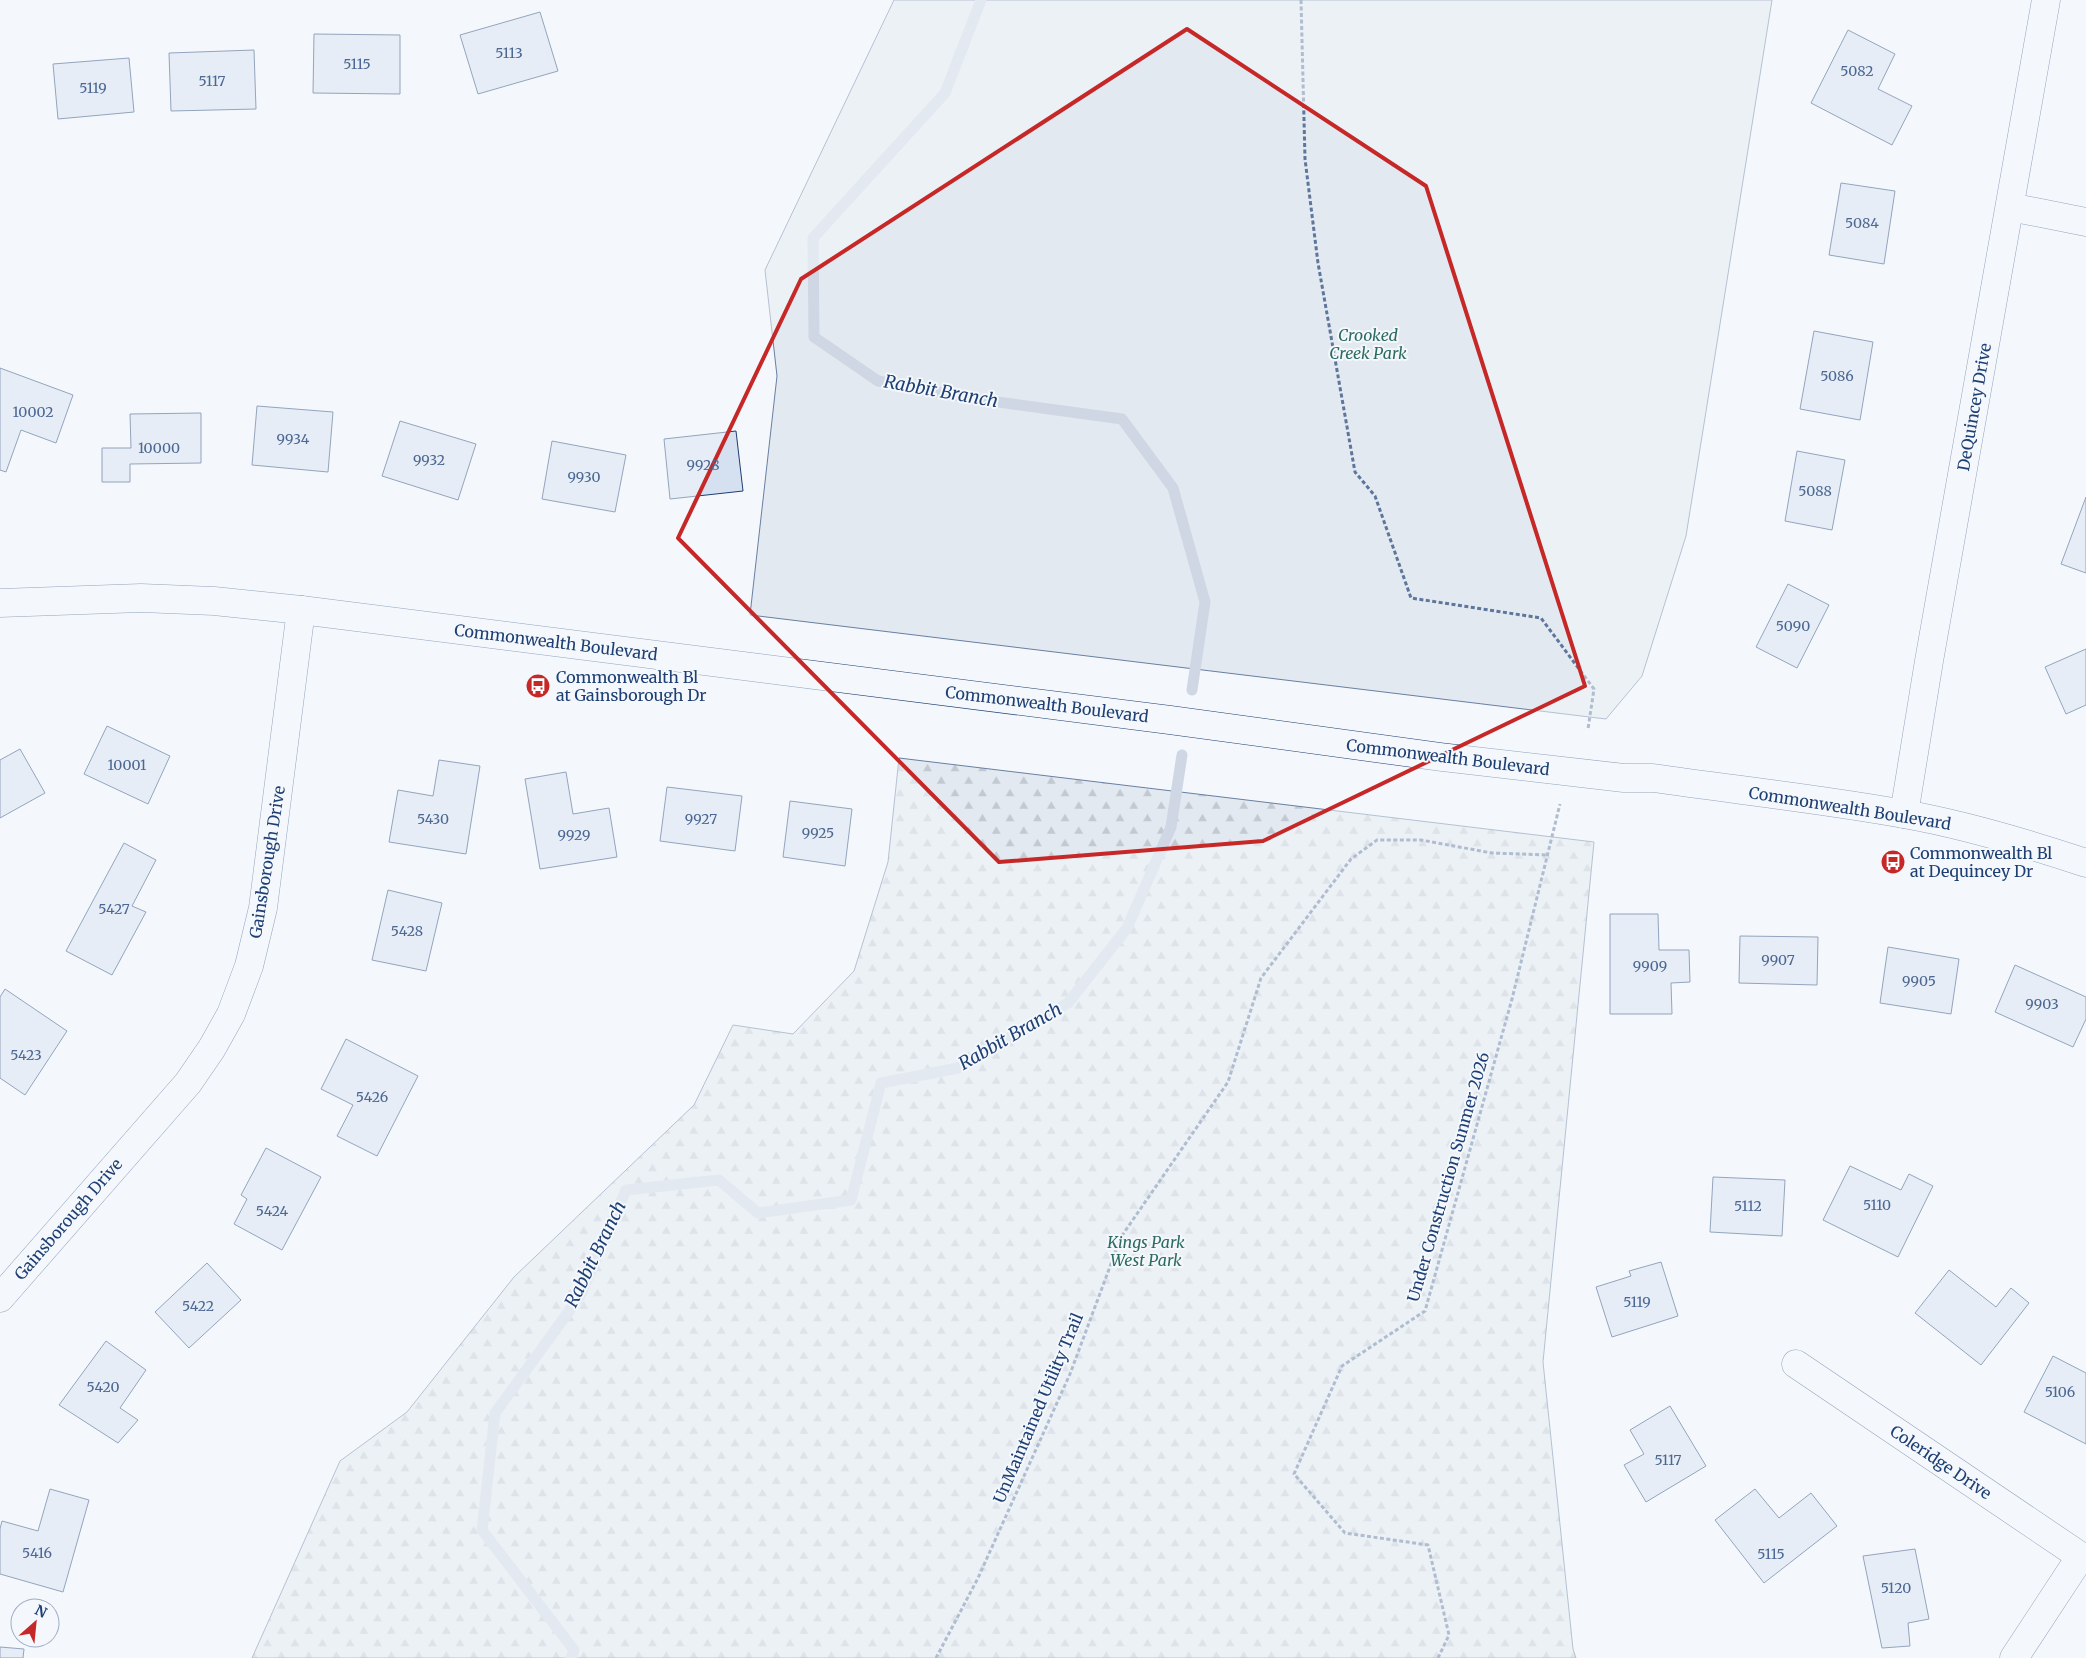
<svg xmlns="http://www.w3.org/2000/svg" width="2086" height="1658" font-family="Merriweather,serif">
	<defs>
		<pattern id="forest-firs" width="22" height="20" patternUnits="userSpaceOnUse" patternTransform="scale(1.25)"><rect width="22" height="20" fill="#e3e9f0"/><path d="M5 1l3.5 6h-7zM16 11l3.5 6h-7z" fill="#c2c9d1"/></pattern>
	</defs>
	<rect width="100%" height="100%" fill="#f4f7fb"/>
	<path fill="url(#forest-firs)" stroke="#687fa3" d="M899,758L1594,842L1543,1362L1573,1649L1576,1658H252L340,1461L407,1412L514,1277L694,1105L733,1025L793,1034L854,971L888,862Z"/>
	<path fill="#e3e9f0" stroke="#687fa3" d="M894,0H1772L1686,536L1642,676L1606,719L750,615L777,376L765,270Z"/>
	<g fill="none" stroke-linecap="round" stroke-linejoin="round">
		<path stroke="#cfd7e4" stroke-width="11" d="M981,0L945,93L813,238L814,337L878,381L976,399L1122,419L1173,488L1205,602L1192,690
			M571,1658L574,1650L482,1530L495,1413L580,1296L626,1190L719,1180L758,1213L851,1200L881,1083L958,1068L1068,1003L1127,928L1171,827L1182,755"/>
	</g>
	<path fill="#d5e0f0" stroke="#1d3f73" d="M540,12L558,71L478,94L460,35Z
		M1848,30L1895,54L1878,89L1912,106L1892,145L1811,103Z
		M314,34L400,35V94L313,93Z
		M254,50L256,109L171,111L169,53Z
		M129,58L134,112L58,119L53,64Z
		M1841,183L1895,191L1884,264L1829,255Z
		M1814,331L1873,342L1860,420L1800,409Z
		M0,368L73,395L56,443L21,430L6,472L0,470Z
		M257,406L333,412L328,472L252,465Z
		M201,413V463L130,464V482H102V448H131L130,414Z
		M400,421L476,444L458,500L382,476Z
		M736,431L743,491L670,499L664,439Z
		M552,441L626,455L615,512L542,499Z
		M1797,451L1845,460L1832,530L1785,521Z
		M2086,497V573L2061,564Z
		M1788,584L1829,605L1797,668L1756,647Z
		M2086,649V705L2066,714L2045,667Z
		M107,726L170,756L148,804L84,774Z
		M20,749L45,793L0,818V760Z
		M439,760L480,766L466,854L389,842L398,790L433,796Z
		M566,772L573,814L609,808L617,857L540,869L525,779Z
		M667,787L742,796L735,851L660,841Z
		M790,801L852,809L845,866L783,857Z
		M124,843L156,860L132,906L146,912L112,975L66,951Z
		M388,890L442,903L426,971L372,960Z
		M1610,914H1658L1659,950H1689L1690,982L1671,983L1672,1014H1610Z
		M1740,936L1818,937L1817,985L1739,983Z
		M1888,947L1959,959L1951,1014L1880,1003Z
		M2015,965L2086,997V1019L2073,1047L1995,1012Z
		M5,989L67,1031L25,1095L0,1078V997Z
		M346,1039L418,1076L377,1156L337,1136L353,1105L321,1089Z
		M266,1148L321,1177L282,1250L234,1224L247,1199L241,1195Z
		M1850,1166L1901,1190L1909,1174L1933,1186L1898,1257L1823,1220Z
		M1713,1177L1785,1180L1782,1236L1710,1232Z
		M1661,1262L1678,1316L1612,1337L1596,1287L1631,1276L1629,1271Z
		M207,1263L241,1300L189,1348L155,1312Z
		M1949,1270L1996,1307L2011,1288L2029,1303L1981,1365L1915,1313Z
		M106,1341L146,1370L120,1408L138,1420L118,1443L59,1405Z
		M2053,1356L2086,1373V1444L2024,1412Z
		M1670,1406L1706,1466L1646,1502L1624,1465L1644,1454L1630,1430Z
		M50,1489L89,1500L63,1592L0,1574V1529L2,1521L38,1531Z
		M1755,1489L1779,1518L1811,1493L1837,1526L1764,1583L1715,1520Z
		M1915,1549L1929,1619L1908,1623L1910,1646L1882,1648L1863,1556Z
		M0,1647L24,1649L23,1658H0Z"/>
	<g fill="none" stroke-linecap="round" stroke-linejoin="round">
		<defs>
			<path id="minor" d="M2010,207L2086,222
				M1904,814L1929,661L2046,0
				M0,1298L188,1083L212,1048L231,1014L249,966L263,908L301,610
				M1796,1364L2086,1560
				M2014,1658L2081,1556"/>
			<path id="tertiary" d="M0,603L141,598L214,601L301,610L1170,720L1441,757L1624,778H1653C1736,790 1821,799 1904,814C1966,825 2026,843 2086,863"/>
		</defs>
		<use href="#minor" stroke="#1d3f73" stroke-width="29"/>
		<use href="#tertiary" stroke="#1d3f73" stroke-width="29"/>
		<path stroke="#5e769c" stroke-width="3" stroke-dasharray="4 2.5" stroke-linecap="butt" d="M1301,0L1305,159L1318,263L1355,472L1375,496L1411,598L1541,618L1594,689L1588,729
			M936,1658L978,1578L1070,1374L1121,1237L1228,1082L1261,978L1351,859L1377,840H1421L1492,853L1547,855
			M1438,1658L1449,1635L1428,1545L1345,1533L1294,1474L1342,1366L1425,1311L1512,999L1560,804"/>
		<use href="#minor" stroke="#f4f7fb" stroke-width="28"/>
		<use href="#tertiary" stroke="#f4f7fb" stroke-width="28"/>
	</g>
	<path d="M0 0H2086V1658H0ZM1187,29L1426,186L1585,686L1263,841L999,862L678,538L801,279Z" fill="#f4f7fb" fill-opacity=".55" fill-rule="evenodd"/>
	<path fill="none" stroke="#c62828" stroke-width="4" stroke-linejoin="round" d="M1187,29L1426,186L1585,686L1263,841L999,862L678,538L801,279Z"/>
	<defs>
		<symbol id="bus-disc" viewBox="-11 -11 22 22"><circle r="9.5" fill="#c62828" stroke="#f4f7fb"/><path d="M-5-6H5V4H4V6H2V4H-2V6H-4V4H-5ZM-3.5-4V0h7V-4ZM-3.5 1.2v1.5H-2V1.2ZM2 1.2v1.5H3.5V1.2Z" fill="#fff"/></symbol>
	</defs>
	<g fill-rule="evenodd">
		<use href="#bus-disc" x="524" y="672" width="28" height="28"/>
		<use href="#bus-disc" x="1879" y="848" width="28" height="28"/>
	</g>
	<g text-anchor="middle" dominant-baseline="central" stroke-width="4" stroke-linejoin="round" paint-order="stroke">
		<g font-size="14" fill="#4b6792">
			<text x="509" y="53">5113</text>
			<text x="357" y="64">5115</text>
			<text x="1857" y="71">5082</text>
			<text x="212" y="81">5117</text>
			<text x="93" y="88">5119</text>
			<text x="1862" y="223">5084</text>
			<text x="1837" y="376">5086</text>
			<text x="33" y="412">10002</text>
			<text x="293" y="439">9934</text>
			<text x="159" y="448">10000</text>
			<text x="429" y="460">9932</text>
			<text x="703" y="465">9928</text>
			<text x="584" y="477">9930</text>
			<text x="1815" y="491">5088</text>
			<text x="1793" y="626">5090</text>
			<text x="127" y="765">10001</text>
			<text x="433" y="819">5430</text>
			<text x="701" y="819">9927</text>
			<text x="818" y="833">9925</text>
			<text x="574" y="835">9929</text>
			<text x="114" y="909">5427</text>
			<text x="407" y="931">5428</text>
			<text x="1778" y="960">9907</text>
			<text x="1650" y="966">9909</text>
			<text x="1919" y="981">9905</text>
			<text x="2042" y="1004">9903</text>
			<text x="26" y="1055">5423</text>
			<text x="372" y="1097">5426</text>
			<text x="1877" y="1205">5110</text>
			<text x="1748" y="1206">5112</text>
			<text x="272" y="1211">5424</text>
			<text x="1637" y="1302">5119</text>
			<text x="198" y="1306">5422</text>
			<text x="103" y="1387">5420</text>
			<text x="2060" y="1392">5106</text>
			<text x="1668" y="1460">5117</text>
			<text x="37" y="1553">5416</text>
			<text x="1771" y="1554">5115</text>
			<text x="1896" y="1588">5120</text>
		</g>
		<g font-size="16" font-style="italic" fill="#2c6c60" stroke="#f4f7fb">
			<text x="1368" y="335">Crooked<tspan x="1368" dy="18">Creek Park</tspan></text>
			<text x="1146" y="1242">Kings Park<tspan x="1146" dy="18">West Park</tspan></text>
		</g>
		<g font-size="16" fill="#1d3f73" stroke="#f4f7fb">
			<text transform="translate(1974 407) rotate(-80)">DeQuincey Drive</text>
			<text transform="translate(556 642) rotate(7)">Commonwealth Boulevard</text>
			<text transform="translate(1047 704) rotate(7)">Commonwealth Boulevard</text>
			<text transform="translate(1448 757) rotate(7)">Commonwealth Boulevard</text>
			<text transform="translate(1850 808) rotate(9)">Commonwealth Boulevard</text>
			<text transform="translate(267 862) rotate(-81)">Gainsborough Drive</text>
			<text transform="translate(1448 1177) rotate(-74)">Under Construction Sunmer 2026</text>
			<text transform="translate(68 1219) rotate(-49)">Gainsborough Drive</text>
			<text transform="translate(1038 1408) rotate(-67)">UnMaintained Utility Trail</text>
			<text transform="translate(1941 1462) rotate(34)">Coleridge Drive</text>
		</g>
		<g font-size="16" fill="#1d3f73" stroke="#f4f7fb" text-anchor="start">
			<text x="556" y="677">Commonwealth Bl<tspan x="556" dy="18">at Gainsborough Dr</tspan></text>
			<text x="1910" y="853">Commonwealth Bl<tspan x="1910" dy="18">at Dequincey Dr</tspan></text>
		</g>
		<g font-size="18" font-style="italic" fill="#1d3f73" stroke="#f4f7fb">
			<text transform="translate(941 391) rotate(10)">Rabbit Branch</text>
			<text transform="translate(1010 1036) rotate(-30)">Rabbit Branch</text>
			<text transform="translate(595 1254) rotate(-64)">Rabbit Branch</text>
		</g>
	</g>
	<g transform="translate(35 1623) rotate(27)"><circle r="24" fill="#f4f7fb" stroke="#9eadc5"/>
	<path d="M0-4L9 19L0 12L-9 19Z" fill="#c62828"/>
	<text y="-8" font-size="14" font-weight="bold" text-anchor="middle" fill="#1d3f73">N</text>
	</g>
</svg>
